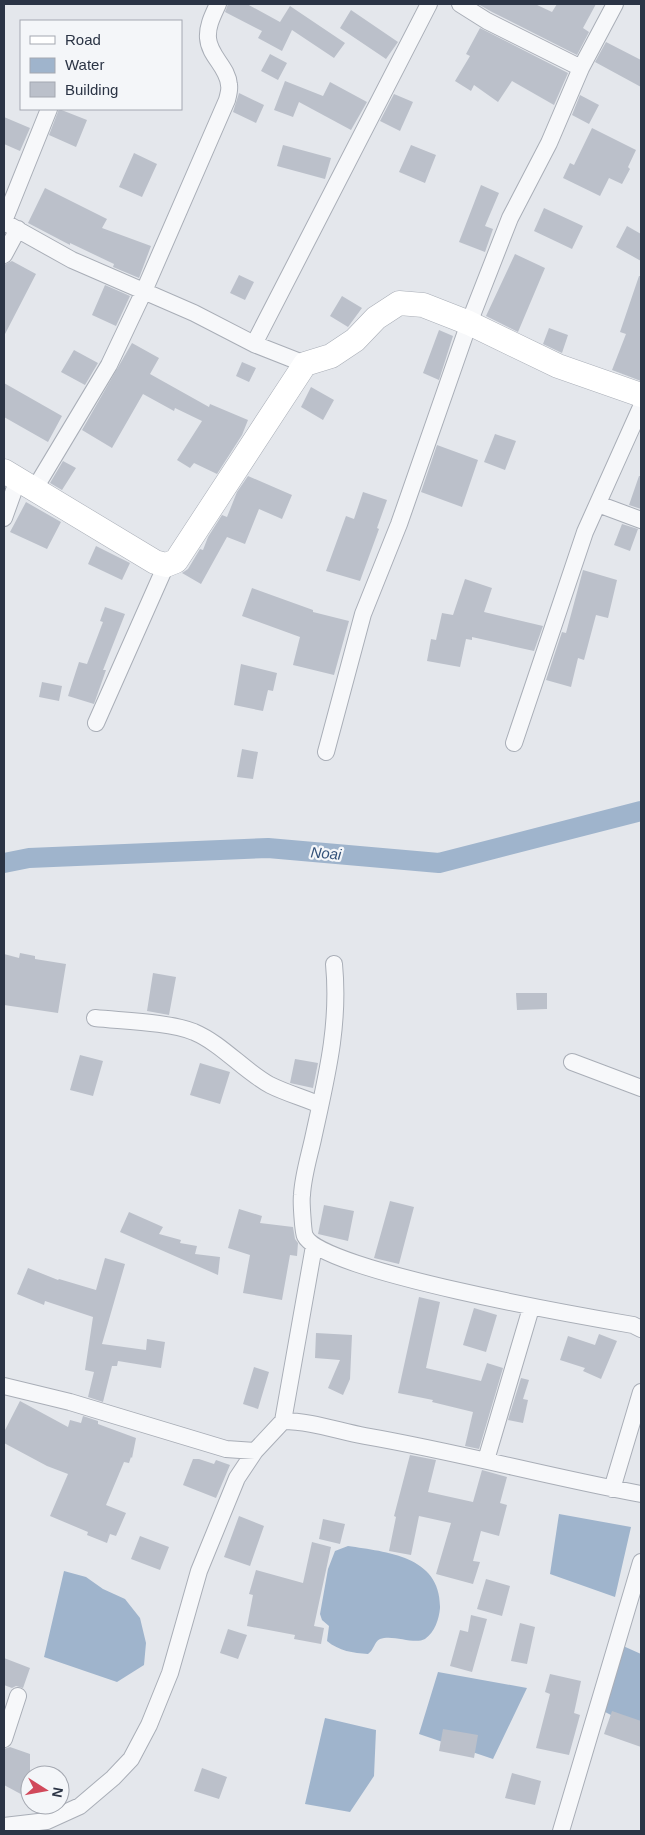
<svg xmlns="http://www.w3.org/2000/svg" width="645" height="1835" viewBox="0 0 645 1835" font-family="Arial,sans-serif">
	<rect width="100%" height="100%" fill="#e4e7ec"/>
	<path fill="#9fb4cc" d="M559,1514L631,1527L615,1597L550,1574Z
		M348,1546C387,1552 441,1556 440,1608C439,1619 435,1632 425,1639C414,1645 393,1634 380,1639C374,1642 374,1650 368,1654C353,1653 339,1651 327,1641L329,1626L322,1620L320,1614L328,1569L335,1551Z
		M64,1571L86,1577L103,1589L125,1599L140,1618L146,1643L144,1665L117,1682L44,1657Z
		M612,1641L641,1654V1730L591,1705Z
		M438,1672L527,1688L493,1759L419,1734Z
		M325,1718L376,1730L374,1776L350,1812L305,1804Z"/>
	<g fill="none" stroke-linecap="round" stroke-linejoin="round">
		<path stroke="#9fb4cc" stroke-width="20" d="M4,863L29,858L268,848L439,863L641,811"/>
	</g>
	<path fill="#bbc0ca" d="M228,4H247L280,22L290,6L345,43L334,58L292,30L282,51L258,38L262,31L225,12Z
		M478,4H535L552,12L557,4H596L583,28L589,32L577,55L492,12Z
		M351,10L398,42L386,59L340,28Z
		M480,28L568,73L554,105L512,81L498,102L474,85L471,91L455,81L470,56L466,54Z
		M606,42L641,60V87L595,62Z
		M270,54L287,63L278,80L261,71Z
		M285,81L323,96L330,82L367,102L351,130L299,102L293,117L274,110Z
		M239,93L264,105L256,123L233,112Z
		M394,94L413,102L400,131L380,121Z
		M580,95L599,105L589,124L572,115Z
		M59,109L87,120L76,147L49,135Z
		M4,117L30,128L20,151L4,144Z
		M592,128L636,150L628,167L630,169L622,184L609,178L600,196L563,178L570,163L574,165Z
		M283,145L331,158L325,179L277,166Z
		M411,145L436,155L425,183L399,172Z
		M134,153L157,164L142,197L119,187Z
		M481,185L499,193L485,226L493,229L485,252L459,242Z
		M45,188L107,219L102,228L151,246L139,278L113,267L114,264L70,243V245L28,223Z
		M544,208L583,226L572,249L534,231Z
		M627,226L641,234V261L616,247Z
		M515,254L545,268L518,332L486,316Z
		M12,261L36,274L4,336V265Z
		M239,275L254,282L245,300L230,293Z
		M639,276H641V381L612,370L626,334L620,332Z
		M105,285L130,296L116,326L92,315Z
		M342,296L362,308L348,327L330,316Z
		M549,328L568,335L562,353L543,344Z
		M439,330L453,336L439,380L423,373Z
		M132,343L159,358L150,374L209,407L210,404L248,420L242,435L217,474L194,463L190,468L177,460L202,421L175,408L174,411L143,394L112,448L82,430Z
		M74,350L98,363L85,385L61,372Z
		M242,362L256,368L249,382L236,376Z
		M4,383L62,416L48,442L4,417Z
		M311,387L334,400L323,420L301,407Z
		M495,434L516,441L505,470L484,462Z
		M437,445L478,460L462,507L421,492Z
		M63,461L76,468L62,490L50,483Z
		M248,476L292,495L282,519L259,509L245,544L227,537L201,584L182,573L188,569L200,549L203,550L208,537L222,515L227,517L237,492Z
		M639,476H641V509L629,505Z
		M363,492L387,500L377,528L379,529L360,581L326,571L346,516L354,519Z
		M26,502L61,522L47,549L10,532Z
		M622,524L638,529L630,551L614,545Z
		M96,546L130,563L122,580L88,564Z
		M583,570L617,580L608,618L596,615L584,660L578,658L571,687L546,680L562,632L566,633Z
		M465,579L492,588L484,612L543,626L534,651L472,637V640L466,639L460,667L427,661L431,639L436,640L442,613L453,615Z
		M252,588L313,610V612L349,621L334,675L293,665L300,637L242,616Z
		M105,607L125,614L103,670H106L94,704L68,696L79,662L87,664L103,622L100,621Z
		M241,664L277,673L273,691L268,690L263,711L234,705Z
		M42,682L62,686L59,701L39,697Z
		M242,749L258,752L253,779L237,777Z
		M20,953L35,956V959L66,964L58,1013L4,1005V954L19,958Z
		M153,973L176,977L169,1015L147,1011Z
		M516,993H547V1009L517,1010Z
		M80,1055L103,1061L93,1096L70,1090Z
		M295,1059L318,1063L313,1088L290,1083Z
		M200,1063L230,1072L220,1104L190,1095Z
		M390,1201L414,1207L399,1264L374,1258Z
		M324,1205L354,1211L348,1241L318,1234Z
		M239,1209L262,1216L260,1223L293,1227L295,1239L298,1243L297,1256L290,1255L282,1300L243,1293L250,1255L228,1248Z
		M129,1212L163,1227L159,1234L181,1240L180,1243L197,1246L195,1254L220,1257L218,1275L120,1232Z
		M105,1258L125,1264L102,1344L146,1350L147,1339L165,1342L161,1368L118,1361L117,1366H112L103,1402L88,1397L94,1372L85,1370L93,1317L45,1301L44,1305L17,1294L28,1268L58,1280L59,1279L96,1290Z
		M419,1297L440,1302L426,1368L481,1381L487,1363L503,1368L479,1449L465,1446L473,1412L432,1402L433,1400L398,1393Z
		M474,1308L497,1315L486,1352L463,1345Z
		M316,1333L352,1335L350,1379L343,1395L328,1388L340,1360L315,1358Z
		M599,1334L617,1341L601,1379L583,1371L585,1368L560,1360L568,1336L595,1345Z
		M254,1367L269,1372L258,1409L243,1404Z
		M521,1378L529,1380L523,1399L528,1400L523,1423L508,1420Z
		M20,1401L68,1427L70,1420L81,1423L83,1416L98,1421V1424L136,1438L132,1458L131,1457L129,1463L124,1462L106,1505L126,1513L116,1536L110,1534L107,1543L87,1535L88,1532L50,1516L68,1474L47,1466L4,1443V1432Z
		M410,1455L436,1460L428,1492L473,1502L482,1470L507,1477L500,1503L507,1505L499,1536L481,1531L473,1561L480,1562L473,1584L436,1574L451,1523L419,1516L411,1555L389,1551L396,1517L394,1516Z
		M193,1459H199L214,1464L216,1460L230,1465L216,1498L183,1485Z
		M239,1516L264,1526L250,1566L224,1557Z
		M323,1519L345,1524L340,1544L319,1539Z
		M140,1536L169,1547L160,1570L131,1559Z
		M312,1542L331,1547L314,1626L324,1628L321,1644L294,1639L295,1635L247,1626L253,1595L249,1594L256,1570L303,1583Z
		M486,1579L510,1586L502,1616L477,1609Z
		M471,1615L487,1619L472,1672L450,1666L460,1630L468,1632Z
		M520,1623L535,1627L527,1664L511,1661Z
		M228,1629L247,1635L238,1659L220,1653Z
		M4,1658L30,1668L23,1688L16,1686L12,1688L4,1685Z
		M550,1674L581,1681L574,1713L580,1715L569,1755L536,1748L550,1694L545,1692Z
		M612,1711L641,1721V1747L604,1734Z
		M443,1729L478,1735L474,1758L439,1751Z
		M10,1747L30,1754V1799L4,1785V1749Z
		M202,1768L227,1777L219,1799L194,1791Z
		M512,1773L541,1781L535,1805L505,1798Z"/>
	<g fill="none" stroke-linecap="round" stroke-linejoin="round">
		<defs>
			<path id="street" d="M460,4L487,21L581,68
				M4,221L49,109
				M4,222L72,260L194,313L254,344L305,364
				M4,255L18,229
				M254,344L429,4
				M34,490L109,365L144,291L227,100C228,96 230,89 229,85C228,67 209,56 208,38C207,26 213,15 218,4
				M598,504L641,520
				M4,518L18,479
				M96,723L166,565
				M514,743L585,532L641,407
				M326,752L363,614L399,524L469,323L510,218L549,143L581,68L615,4
				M334,964C340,1026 326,1079 313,1139C309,1157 303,1176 302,1195C301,1200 303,1232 305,1236C321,1271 586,1317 633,1325L641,1329
				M95,1018C123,1021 169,1022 194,1032C222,1044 243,1070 270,1085C286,1093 304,1098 320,1105
				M572,1062L641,1088
				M4,1386L70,1402L226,1449L255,1451L283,1421C311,1421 338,1431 365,1436C458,1452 549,1477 641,1494
				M283,1421L314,1246
				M486,1460L531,1308
				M612,1489L641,1392
				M4,1739L18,1696
				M4,1826L47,1821L80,1806L113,1778L131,1759L149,1725L170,1673L199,1571L237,1478L255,1451
				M561,1831L641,1562"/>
			<path id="secondary" d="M4,471L155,562L166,565L176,561L305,364L331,356L355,340L376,318L399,303L423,305L469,323L558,366L641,395"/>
		</defs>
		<use href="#street" stroke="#a9aeb7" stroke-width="18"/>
		<use href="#secondary" stroke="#a9aeb7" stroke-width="25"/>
		<use href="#street" stroke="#f7f8fa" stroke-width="16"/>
		<use href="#secondary" stroke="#fff" stroke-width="24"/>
	</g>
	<g text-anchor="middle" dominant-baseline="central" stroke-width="4.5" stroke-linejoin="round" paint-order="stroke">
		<g font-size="15" font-style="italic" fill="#34527a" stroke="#f4f6f9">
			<text transform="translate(326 853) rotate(5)">Noai</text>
		</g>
	</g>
	<rect width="645" height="1835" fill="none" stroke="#2b3445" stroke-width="10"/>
	<rect x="20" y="20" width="162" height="90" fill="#f4f6f9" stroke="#a4a8b1"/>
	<rect x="30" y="36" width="25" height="8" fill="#ffffff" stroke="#a4a8b1"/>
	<text x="65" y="45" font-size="15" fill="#2b3445">Road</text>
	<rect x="30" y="58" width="25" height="15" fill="#9fb4cc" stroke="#a4a8b1"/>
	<text x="65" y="70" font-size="15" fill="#2b3445">Water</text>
	<rect x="30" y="82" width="25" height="15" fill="#bbc0ca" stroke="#a4a8b1"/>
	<text x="65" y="95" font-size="15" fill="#2b3445">Building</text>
	<g transform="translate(45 1790) rotate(101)"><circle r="24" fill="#f4f6f9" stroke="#a4a8b1"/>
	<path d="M0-4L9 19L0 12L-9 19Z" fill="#d1495b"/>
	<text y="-8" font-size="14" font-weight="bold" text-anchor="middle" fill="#2b3445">N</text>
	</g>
</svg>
